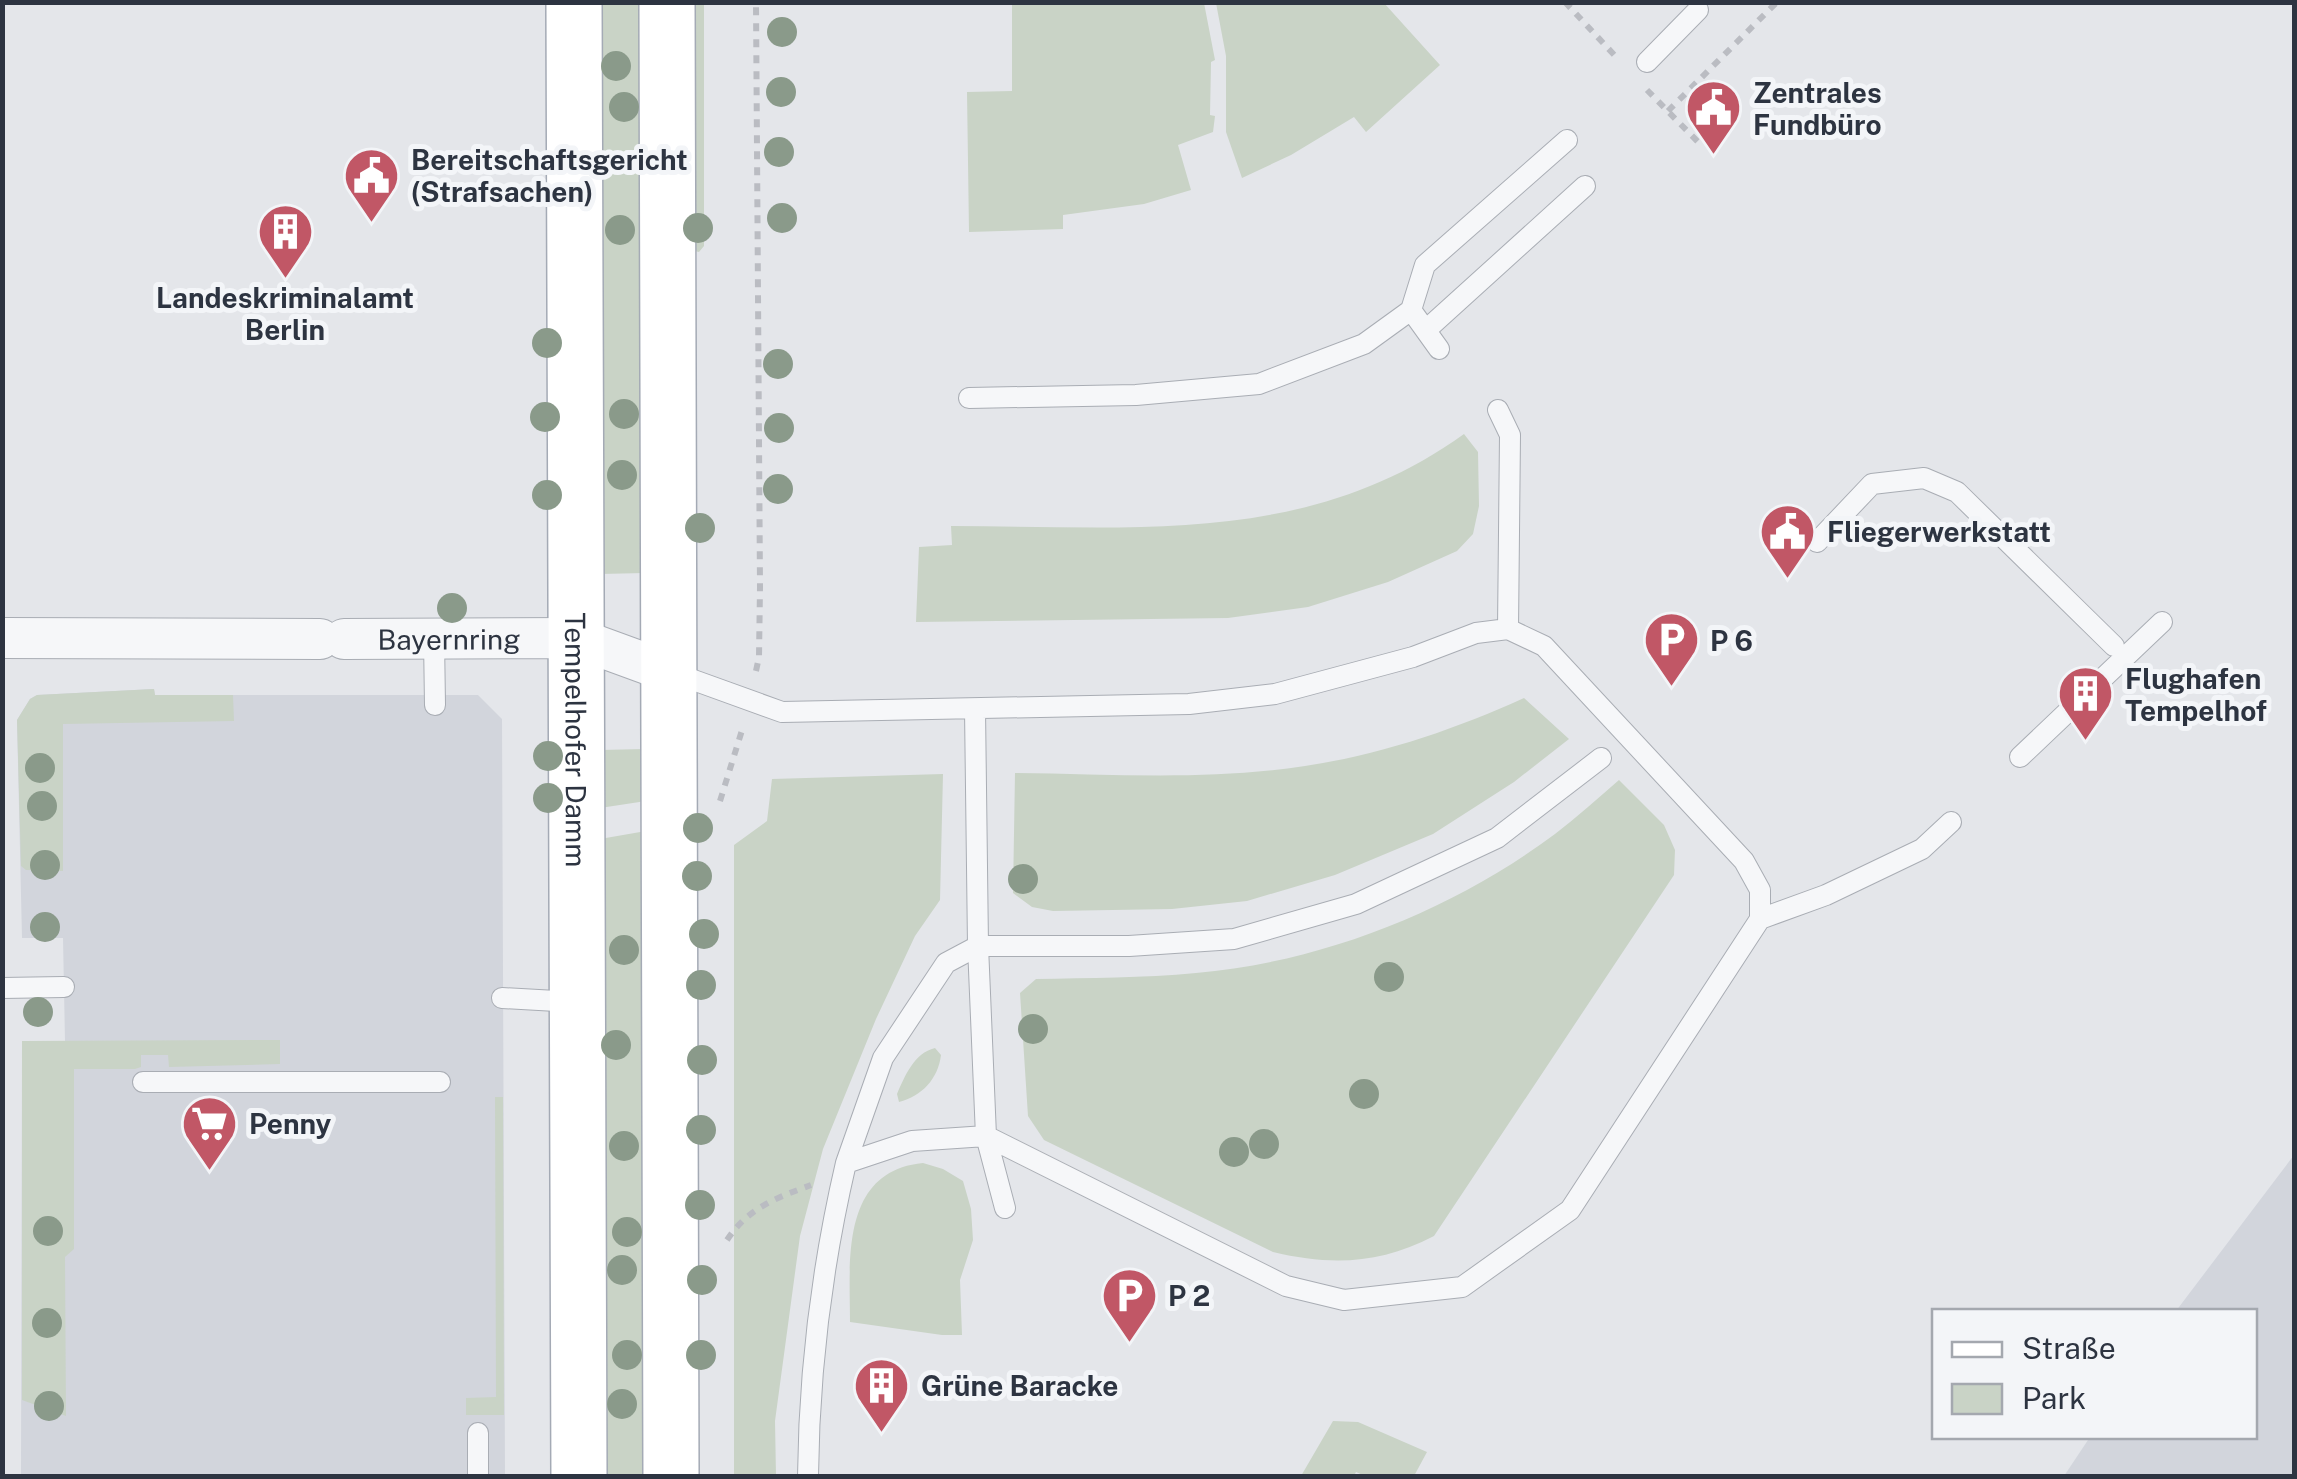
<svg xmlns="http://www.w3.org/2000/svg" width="2297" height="1479" viewBox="0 0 2297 1479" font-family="'Public Sans',sans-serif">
	<rect width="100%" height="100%" fill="#e4e6ea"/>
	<path fill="#d2d5dc" d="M154,689L155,695H478L502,719L505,1476H21L22,1041H65L63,938H22L17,720L30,699L37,695Z
		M2294,1155V1476H2064L2090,1437L2254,1436V1312L2176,1311Z"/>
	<path fill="#c9d3c6" d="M598,3H644L645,573L600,574Z
		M691,3H704V246L699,252L694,251Z
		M1012,3H1204L1215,60L1211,62L1210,115L1215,116L1213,132L1178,145L1191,190L1144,204L1063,215V229L969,232L967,92L1012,91Z
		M1216,3H1384L1440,65L1366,132L1354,117L1291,155L1242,178L1226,132V56Z
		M1464,434L1478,452L1479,506L1473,534L1457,551L1388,582L1308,607L1228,618L916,622L919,547L952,545L951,526C1133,526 1307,547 1464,434Z
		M154,689L155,695H233L234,721L63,724V871L26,870L21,866L17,720L30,699L37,695Z
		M1524,698L1569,739L1514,782L1433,834L1335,875L1247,901L1172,909L1053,911L1032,907L1013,893L1015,773C1111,774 1210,781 1305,766C1380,755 1456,729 1524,698Z
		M645,749L646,801L600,808V750Z
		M943,774L940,900L915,936L876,1019L823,1149L800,1236L775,1421L776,1476H734V845L767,821L772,779Z
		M1619,780L1664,825L1675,850L1674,875L1434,1236C1380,1264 1332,1266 1273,1252L1044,1140L1028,1116L1020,993L1036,979C1089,978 1143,978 1196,973C1323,962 1453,910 1555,834C1577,817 1598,798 1619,780Z
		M646,831L647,1476H603L600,839Z
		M280,1040V1064L169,1067L168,1055H141V1067L135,1069H74V1249L65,1257L66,1416L22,1400V1041Z
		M935,1048L941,1055C938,1079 922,1096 899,1102L897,1094C905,1076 914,1053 935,1048Z
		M495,1097H503L504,1415H466V1398L496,1397Z
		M923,1163L943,1169L963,1181L971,1209L973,1240L960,1280L962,1335H942L850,1322C850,1262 840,1171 923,1163Z
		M1333,1421L1358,1422L1427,1452L1414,1476H1365L1356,1472L1354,1476H1301Z"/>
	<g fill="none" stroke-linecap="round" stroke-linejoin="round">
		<defs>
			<path id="lane" d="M1647,62L1698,10
				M1411,310L1425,265L1567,140
				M1426,330L1585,186
				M969,398L1136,395L1259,384L1364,344L1411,310L1439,349
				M1817,542L1872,484L1924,478L1957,492L2114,646
				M434,639L435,705
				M674,673L782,712L1189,704L1275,694L1413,657L1476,633L1508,629L1510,435L1498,410
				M975,709L978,946L986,1136L1005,1208
				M2020,757L2162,622
				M1760,919L1826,895L1922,849L1951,822
				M2,988L64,987
				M502,998L574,1002
				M143,1082H440
				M986,1136L1286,1286L1344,1300L1462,1287L1570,1210L1760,919V890L1744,861L1544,646L1508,629
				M846,1163L883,1058L946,963L978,946H1129L1234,939L1356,904L1497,838L1601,758
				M478,1433V1476
				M808,1476C809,1371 822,1266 846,1163L912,1141L986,1136"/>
			<g id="street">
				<path d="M2,638L320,639"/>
				<path id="s1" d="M344,639L576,638L669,672"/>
			</g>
			<g id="primary">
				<path id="s2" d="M574,2L579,1476"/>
				<path d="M667,2L671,1476"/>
			</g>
		</defs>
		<use href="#lane" stroke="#a9adb4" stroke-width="22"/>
		<use href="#street" stroke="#a9adb4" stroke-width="42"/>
		<use href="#primary" stroke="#a4aab5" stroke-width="58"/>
		<path stroke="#babcc2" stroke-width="6" stroke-dasharray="8 8" stroke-linecap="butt" d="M1565,2L1618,59
			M1647,90L1702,146
			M1668,111L1777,2
			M756,671L759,657L760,587L756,2
			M720,801L743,727
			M727,1240C748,1208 776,1198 811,1185"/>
		<use href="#lane" stroke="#f6f7f9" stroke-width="20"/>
		<use href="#street" stroke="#f6f7f9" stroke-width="40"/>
		<use href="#primary" stroke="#fff" stroke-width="55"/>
	</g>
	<g fill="#8a9a8a">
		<circle cx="782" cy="32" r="15"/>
		<circle cx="616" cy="66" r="15"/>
		<circle cx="781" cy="92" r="15"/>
		<circle cx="624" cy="107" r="15"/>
		<circle cx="779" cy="152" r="15"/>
		<circle cx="782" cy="218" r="15"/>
		<circle cx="698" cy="228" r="15"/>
		<circle cx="620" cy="230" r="15"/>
		<circle cx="547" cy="343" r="15"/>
		<circle cx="778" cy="364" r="15"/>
		<circle cx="624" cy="414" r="15"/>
		<circle cx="545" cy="417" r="15"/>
		<circle cx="779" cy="428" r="15"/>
		<circle cx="622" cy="475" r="15"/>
		<circle cx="778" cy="489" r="15"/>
		<circle cx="547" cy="495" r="15"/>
		<circle cx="700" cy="528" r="15"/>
		<circle cx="452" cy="608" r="15"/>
		<circle cx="548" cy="756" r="15"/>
		<circle cx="40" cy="768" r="15"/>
		<circle cx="548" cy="798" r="15"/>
		<circle cx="42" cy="806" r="15"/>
		<circle cx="698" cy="828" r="15"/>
		<circle cx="45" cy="865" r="15"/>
		<circle cx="697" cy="876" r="15"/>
		<circle cx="1023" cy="879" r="15"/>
		<circle cx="45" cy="927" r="15"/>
		<circle cx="704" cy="934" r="15"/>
		<circle cx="624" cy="950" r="15"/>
		<circle cx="1389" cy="977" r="15"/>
		<circle cx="701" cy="985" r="15"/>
		<circle cx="38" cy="1012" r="15"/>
		<circle cx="1033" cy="1029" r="15"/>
		<circle cx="616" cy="1045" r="15"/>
		<circle cx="702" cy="1060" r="15"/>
		<circle cx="1364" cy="1094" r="15"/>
		<circle cx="701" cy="1130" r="15"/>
		<circle cx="1264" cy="1144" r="15"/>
		<circle cx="624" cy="1146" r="15"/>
		<circle cx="1234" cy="1152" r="15"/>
		<circle cx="700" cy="1205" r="15"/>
		<circle cx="48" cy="1231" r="15"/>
		<circle cx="627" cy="1232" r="15"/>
		<circle cx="622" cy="1270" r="15"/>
		<circle cx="702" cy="1280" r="15"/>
		<circle cx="47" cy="1323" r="15"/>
		<circle cx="627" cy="1355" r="15"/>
		<circle cx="701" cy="1355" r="15"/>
		<circle cx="622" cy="1404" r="15"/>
		<circle cx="49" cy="1406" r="15"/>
	</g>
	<defs>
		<symbol id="civic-pin" viewBox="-11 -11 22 30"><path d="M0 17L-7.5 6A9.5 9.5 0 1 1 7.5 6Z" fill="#c15766" stroke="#f3f5f8"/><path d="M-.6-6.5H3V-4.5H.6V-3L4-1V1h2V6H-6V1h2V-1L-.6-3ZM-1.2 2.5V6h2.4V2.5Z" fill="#fff"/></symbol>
		<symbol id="building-pin" viewBox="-11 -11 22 30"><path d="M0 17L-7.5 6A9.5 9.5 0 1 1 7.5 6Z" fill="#c15766" stroke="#f3f5f8"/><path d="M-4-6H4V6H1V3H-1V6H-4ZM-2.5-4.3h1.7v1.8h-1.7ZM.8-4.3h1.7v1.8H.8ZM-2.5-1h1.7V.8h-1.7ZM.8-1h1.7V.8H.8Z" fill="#fff"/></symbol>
		<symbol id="parking-pin" viewBox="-11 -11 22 30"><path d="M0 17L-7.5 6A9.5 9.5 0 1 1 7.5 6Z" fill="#c15766" stroke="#f3f5f8"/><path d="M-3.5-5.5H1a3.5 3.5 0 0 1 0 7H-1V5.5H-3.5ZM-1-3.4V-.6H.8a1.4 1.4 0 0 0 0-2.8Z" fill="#fff"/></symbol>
		<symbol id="supermarket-pin" viewBox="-11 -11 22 30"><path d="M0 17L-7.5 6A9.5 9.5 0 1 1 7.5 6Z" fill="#c15766" stroke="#f3f5f8"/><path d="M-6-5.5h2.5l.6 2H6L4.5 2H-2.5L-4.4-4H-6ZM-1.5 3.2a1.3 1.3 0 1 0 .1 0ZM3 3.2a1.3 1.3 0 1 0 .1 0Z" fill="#fff"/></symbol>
	</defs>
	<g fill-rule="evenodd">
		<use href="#civic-pin" x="1682" y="76" width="63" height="86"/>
		<use href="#civic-pin" x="340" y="144" width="63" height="86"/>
		<use href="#building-pin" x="254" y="200" width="63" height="86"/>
		<use href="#civic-pin" x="1756" y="500" width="63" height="86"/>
		<use href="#parking-pin" x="1640" y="608" width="63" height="86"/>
		<use href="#building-pin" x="2054" y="662" width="63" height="86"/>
		<use href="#supermarket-pin" x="178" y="1092" width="63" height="86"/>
		<use href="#parking-pin" x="1098" y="1264" width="63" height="86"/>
		<use href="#building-pin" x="850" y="1354" width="63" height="86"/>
	</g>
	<g text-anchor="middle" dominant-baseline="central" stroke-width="10" stroke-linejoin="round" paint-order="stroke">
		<g font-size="28" font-weight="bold" fill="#2d3441" stroke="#f3f5f8" text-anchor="start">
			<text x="1753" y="92">Zentrales<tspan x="1753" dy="32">Fundbüro</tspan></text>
			<text x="411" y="159">Bereitschaftsgericht<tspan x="411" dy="32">(Strafsachen)</tspan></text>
			<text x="285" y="297" text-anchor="middle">Landeskriminalamt<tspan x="285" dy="32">Berlin</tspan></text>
			<text x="1827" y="531">Fliegerwerkstatt</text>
			<text x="1710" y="640">P 6</text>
			<text x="2125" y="678">Flughafen<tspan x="2125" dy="32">Tempelhof</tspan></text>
			<text x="249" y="1123">Penny</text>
			<text x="1168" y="1295">P 2</text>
			<text x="921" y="1385">Grüne Baracke</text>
		</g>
		<g font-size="28" fill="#2d3441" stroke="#f3f5f8">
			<text stroke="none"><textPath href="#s1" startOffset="105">Bayernring</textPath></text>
			<text stroke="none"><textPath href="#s2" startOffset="738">Tempelhofer Damm</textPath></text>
		</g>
	</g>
	<rect width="2297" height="1479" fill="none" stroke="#2d3441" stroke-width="10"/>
	<rect x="1932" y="1309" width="325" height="130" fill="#f3f5f8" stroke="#a4a8af" stroke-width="2.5"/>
	<rect x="1952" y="1342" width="50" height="15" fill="#ffffff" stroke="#a4a8af" stroke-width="2.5"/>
	<text x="2022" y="1359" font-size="30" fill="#2d3441">Straße</text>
	<rect x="1952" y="1384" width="50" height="30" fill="#c9d3c6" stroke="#a4a8af" stroke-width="2.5"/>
	<text x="2022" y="1409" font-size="30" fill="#2d3441">Park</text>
</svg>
